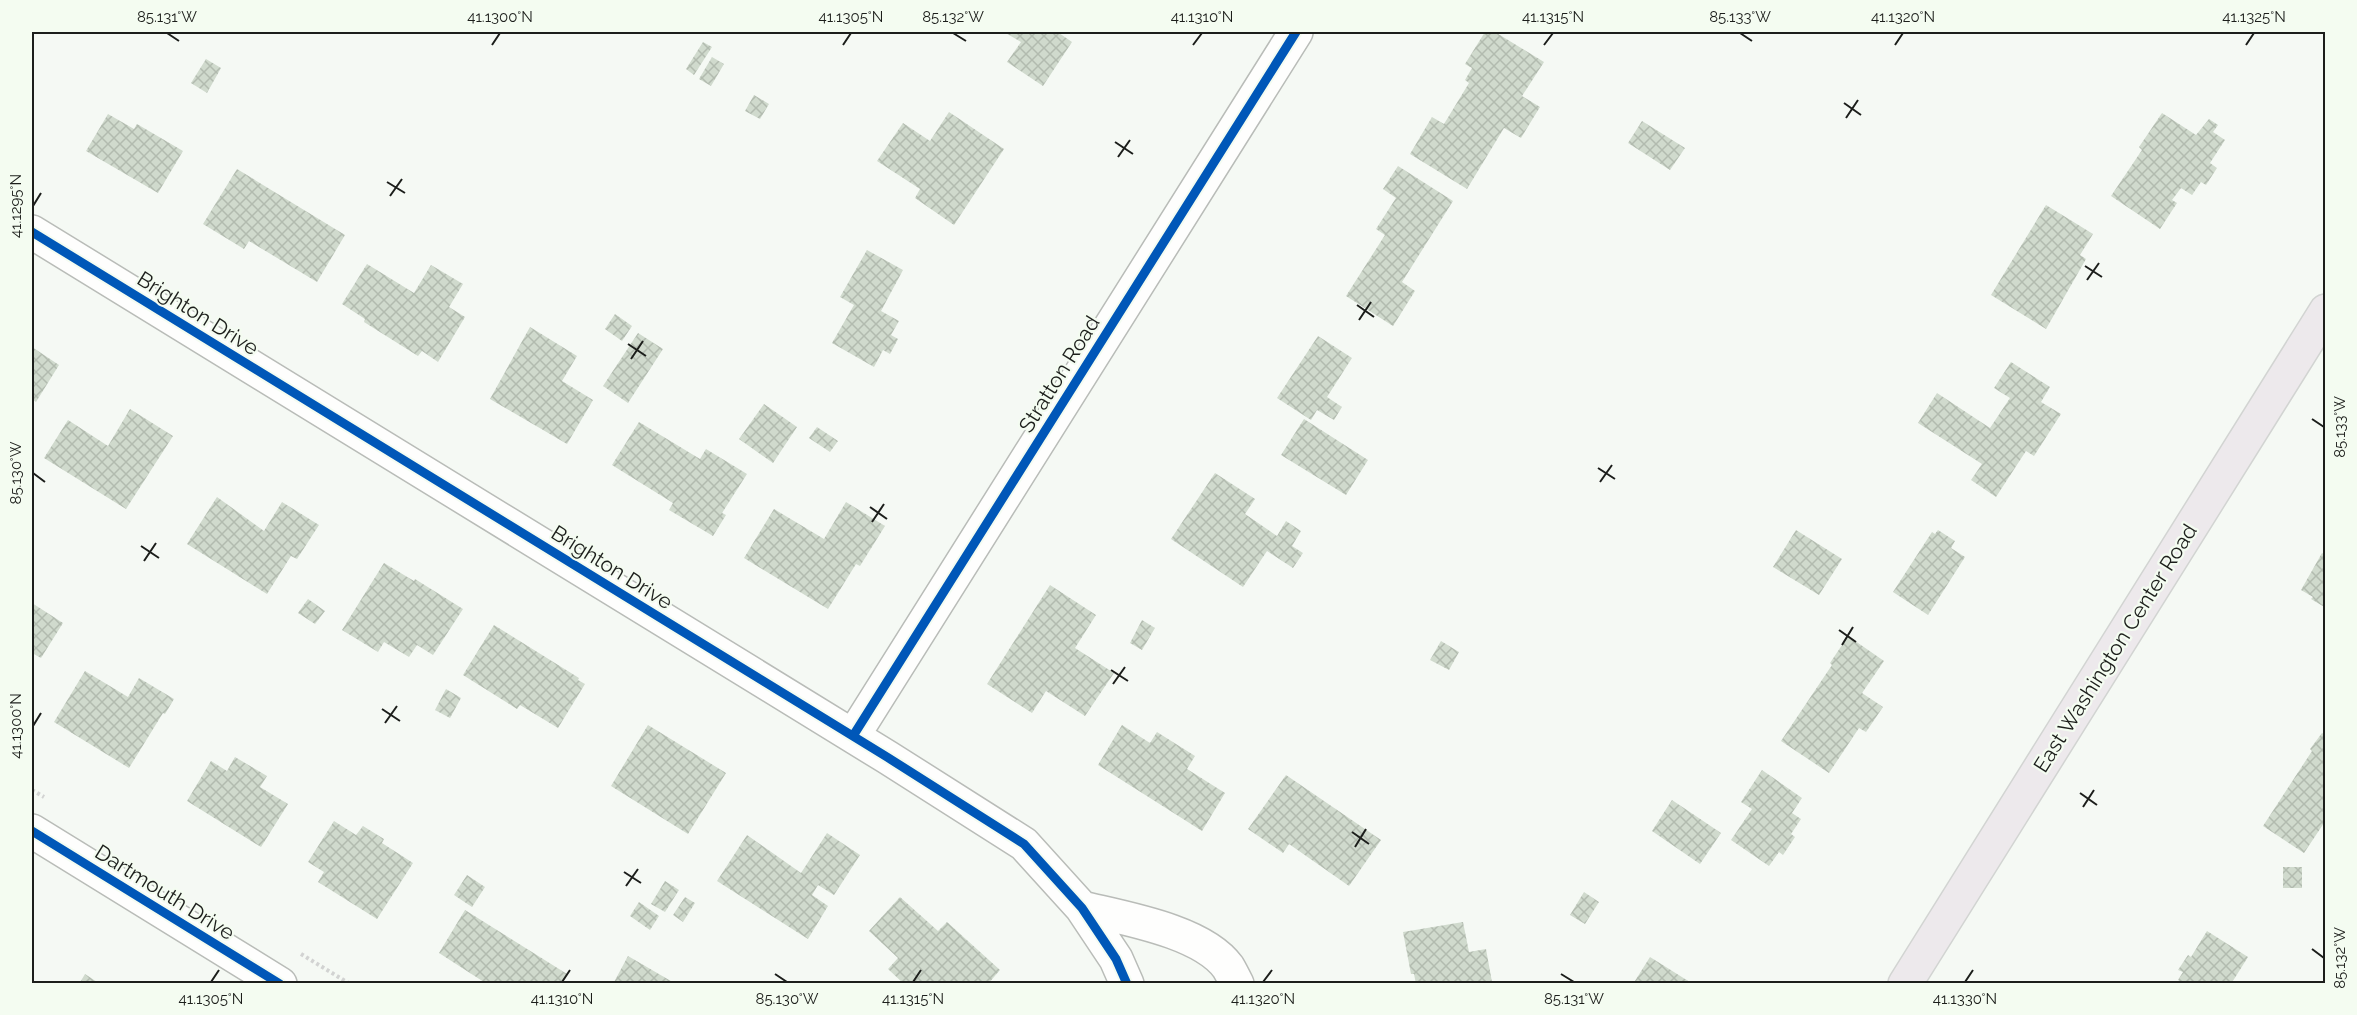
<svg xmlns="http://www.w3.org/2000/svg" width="2357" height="1015" viewBox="0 0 2357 1015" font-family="Raleway,sans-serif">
	<defs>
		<pattern id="building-cross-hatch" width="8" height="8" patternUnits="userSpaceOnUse" patternTransform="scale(1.5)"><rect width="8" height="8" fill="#d0dacd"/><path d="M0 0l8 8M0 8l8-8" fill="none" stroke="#b2bbaf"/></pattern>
	</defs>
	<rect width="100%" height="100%" fill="#f5f9f4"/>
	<path fill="url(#building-cross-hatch)" d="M1004,32H1060L1059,33L1072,42L1043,86L1007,62L1021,42Z
		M1485,32H1495L1544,62L1522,96L1540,107L1521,138L1504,128L1467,189L1410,154L1432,117L1444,124L1469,83L1465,80L1472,68L1465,64Z
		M703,42L712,47L694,75L686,69Z
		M712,57L724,64L711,86L699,79Z
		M206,59L221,68L207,93L191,83Z
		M754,95L769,104L760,119L745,111Z
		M949,112L1004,149L954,225L915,198L920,189L877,161L903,123L930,141Z
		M2162,113L2196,135L2209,119L2218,125L2213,132L2225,140L2210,163L2217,168L2206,185L2201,182L2192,195L2181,188L2172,200L2177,203L2160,229L2111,196L2142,150L2139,147Z
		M108,114L134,129L137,124L183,151L158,193L86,151Z
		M1642,121L1685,148L1670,170L1628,143Z
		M1398,166L1453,201L1402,282L1415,291L1393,326L1346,296L1385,235L1376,229L1396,198L1383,189Z
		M237,169L345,235L317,282L249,241L244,249L203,224Z
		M2046,205L2093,234L2080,255L2086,259L2046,329L1991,295Z
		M867,250L903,270L881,311L899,321L891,335L898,339L890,354L883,350L874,367L832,343L854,305L840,297Z
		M367,264L414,293L431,265L463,284L449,307L465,317L438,362L422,351L418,356L364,322L365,319L342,304Z
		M615,314L632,326L622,341L605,329Z
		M530,327L577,356L562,381L593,400L567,444L490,399Z
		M638,333L663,349L628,403L603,386Z
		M1318,336L1352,358L1327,397L1342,407L1334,420L1317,410L1311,420L1277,398Z
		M32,347L59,365L36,402L32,399Z
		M2011,362L2050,387L2041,402L2061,414L2034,456L2026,451L1996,497L1971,480L1982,464L1918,423L1937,393L1990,428L2010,398L1994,388Z
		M764,404L797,427L773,463L739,439Z
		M130,409L173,436L126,509L44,458L68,420L108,446Z
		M1304,419L1368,460L1346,495L1281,455Z
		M639,422L700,459L706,449L747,474L722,513L726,515L713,536L669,510L673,503L612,465Z
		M817,427L838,441L830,452L809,438Z
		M1215,473L1255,499L1245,514L1277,536L1286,521L1301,531L1292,546L1303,553L1293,568L1267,551L1243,587L1171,539Z
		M217,497L264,531L282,502L319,525L297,559L291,556L267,594L187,544Z
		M846,502L885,526L860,566L856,564L828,609L744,558L774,509L824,539Z
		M1796,530L1842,559L1819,595L1773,567Z
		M1938,530L1955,541L1951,548L1965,557L1928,615L1893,592L1932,532L1935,534Z
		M2322,553L2326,555V608L2311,599L2313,597L2301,590Z
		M384,563L414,581L415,579L463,609L433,655L417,645L409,657L384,642L378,652L342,630Z
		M1050,585L1096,615L1075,648L1114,673L1085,716L1046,691L1032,713L987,684Z
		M308,599L325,611L315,624L298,613Z
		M32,603L63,623L41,658L32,653Z
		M1142,620L1155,628L1142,650L1130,643Z
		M494,625L579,678L578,680L585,684L558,728L520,705L517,709L463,675Z
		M1848,636L1884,661L1862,693L1883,707L1866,732L1859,728L1829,773L1781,741L1832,665L1830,663Z
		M1441,641L1459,652L1449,670L1430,660Z
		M85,671L128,697L139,678L174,699L165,714L163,713L129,768L54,722Z
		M446,689L461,698L450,718L435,710Z
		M648,725L726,773L688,834L611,786Z
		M1122,725L1150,743L1157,732L1195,756L1187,769L1225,793L1202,831L1098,765Z
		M2322,733L2326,735V820L2304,853L2263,826L2312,751L2310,749Z
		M235,757L267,776L260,787L288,804L261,847L187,801L211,761L227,771Z
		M1762,770L1802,798L1792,813L1801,819L1791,834L1795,837L1783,855L1779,852L1769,866L1731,840L1752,809L1741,802Z
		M1286,775L1381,840L1349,886L1289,844L1283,853L1248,829Z
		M1672,800L1721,833L1700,864L1652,831Z
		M334,821L356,835L363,826L384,839L382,843L413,863L377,919L318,882L324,872L308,862Z
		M827,833L860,855L834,895L818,885L812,895L828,906L808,939L717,881L747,835L801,873Z
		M2283,867H2302V888H2283Z
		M467,875L485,887L472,907L454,895Z
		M665,881L679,890L665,912L651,904Z
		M1584,892L1599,902L1585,924L1570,915Z
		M685,897L695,903L683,922L673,915Z
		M900,897L938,931L947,922L1000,970L988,984H931L929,981L926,984H904L888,969L898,958L869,931Z
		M639,902L659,916L650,930L630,916Z
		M465,910L567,974L561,984H487L439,953Z
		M1463,922L1469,952L1486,949L1492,982L1416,984L1414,974H1411L1403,932Z
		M2207,931L2248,957L2231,984H2183L2178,980L2183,972L2178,970L2188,955L2191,957Z
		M628,956L676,984H613Z
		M1650,957L1693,984H1633Z
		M85,974L100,984H79Z"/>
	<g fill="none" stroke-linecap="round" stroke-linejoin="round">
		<defs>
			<path id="minor" d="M32,232L887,757L1024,844L1082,908L1116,959L1127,984
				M853,736L1296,32
				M32,831L280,984
				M1082,908C1123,918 1202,931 1228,967C1231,972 1234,978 1237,984"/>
			<path id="major" d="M1905,984L2326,311"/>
		</defs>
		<use href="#minor" stroke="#b9bcb8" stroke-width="36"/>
		<use href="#major" stroke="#d2d4d2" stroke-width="36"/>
		<path stroke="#d2d3d2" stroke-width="4" stroke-dasharray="3 3" stroke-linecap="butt" d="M32,790L44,797
			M301,954L350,984"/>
		<use href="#minor" stroke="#fefefd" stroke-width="33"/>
		<use href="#major" stroke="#ede9ec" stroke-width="33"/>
		<defs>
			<path id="cycleway" d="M32,232L887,757L1024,844L1082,908L1116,959L1127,984
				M853,736L1296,32
				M32,831L280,984"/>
		</defs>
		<use href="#cycleway" stroke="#f4fcf1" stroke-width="13"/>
		<use href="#cycleway" stroke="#0057b8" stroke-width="9"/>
	</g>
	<path fill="none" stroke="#1c1e1b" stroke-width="2" d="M167,33L179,41M953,33L966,41M1740,33L1752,41M492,45L500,33M843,45L851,33M1193,45L1202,33M1544,45L1553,33M1895,45L1903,33M2246,45L2254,33M1844,103L1861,115M1846,118L1858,100M1115,142L1133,154M1118,157L1130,140M387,182L405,193M390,196L402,179M33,206L41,193M2085,266L2102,277M2087,280L2099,263M1357,305L1374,317M1359,320L1371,302M628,344L646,356M631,359L643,341M2312,419L2324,427M1598,468L1615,479M33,473L45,482M1600,482L1612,465M870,507L887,519M872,522L884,504M141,546L159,558M144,561L156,543M1839,630L1856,642M1842,645L1853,627M1111,670L1128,681M1113,684L1125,667M382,709L400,721M385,723L397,706M33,726L41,713M2080,793L2097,805M2083,807L2094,790M1352,832L1369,844M1355,847L1366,829M624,872L641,883M626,886L638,869M2312,949L2324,958M775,974L787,982M1561,974L1574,982M211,982L219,970M562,982L570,970M913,982L921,970M1263,982L1272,970M1965,982L1973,970"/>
	<g text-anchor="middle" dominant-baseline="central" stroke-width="4.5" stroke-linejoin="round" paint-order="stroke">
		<g font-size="21" fill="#1c1e1b" stroke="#f4fcf1">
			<text transform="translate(198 313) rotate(32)">Brighton Drive</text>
			<text transform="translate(1059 374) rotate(-58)">Stratton Road</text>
			<text transform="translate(612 567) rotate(32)">Brighton Drive</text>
			<text transform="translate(2115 648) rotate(-58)">East Washington Center Road</text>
			<text transform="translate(165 892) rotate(32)">Dartmouth Drive</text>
		</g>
	</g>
	<rect width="2357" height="1015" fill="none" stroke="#f4fcf1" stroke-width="66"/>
	<rect x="33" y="33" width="2291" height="949" fill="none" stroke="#1c1e1b" stroke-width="2"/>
	<g font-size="15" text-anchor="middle" fill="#1c1e1b">
		<text x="167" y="22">85.131°W</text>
		<text x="500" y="22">41.1300°N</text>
		<text x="851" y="22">41.1305°N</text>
		<text x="953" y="22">85.132°W</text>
		<text x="1202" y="22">41.1310°N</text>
		<text x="1553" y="22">41.1315°N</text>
		<text x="1740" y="22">85.133°W</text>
		<text x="1903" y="22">41.1320°N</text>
		<text x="2254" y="22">41.1325°N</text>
		<text transform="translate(16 206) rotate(-90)" y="5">41.1295°N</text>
		<text transform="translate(2340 427) rotate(-90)" y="5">85.133°W</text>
		<text transform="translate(16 473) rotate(-90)" y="5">85.130°W</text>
		<text transform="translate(16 726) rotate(-90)" y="5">41.1300°N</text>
		<text transform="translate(2340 958) rotate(-90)" y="5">85.132°W</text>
		<text x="211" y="1004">41.1305°N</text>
		<text x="562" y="1004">41.1310°N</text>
		<text x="787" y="1004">85.130°W</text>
		<text x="913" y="1004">41.1315°N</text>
		<text x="1263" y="1004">41.1320°N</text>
		<text x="1574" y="1004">85.131°W</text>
		<text x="1965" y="1004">41.1330°N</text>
	</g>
</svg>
